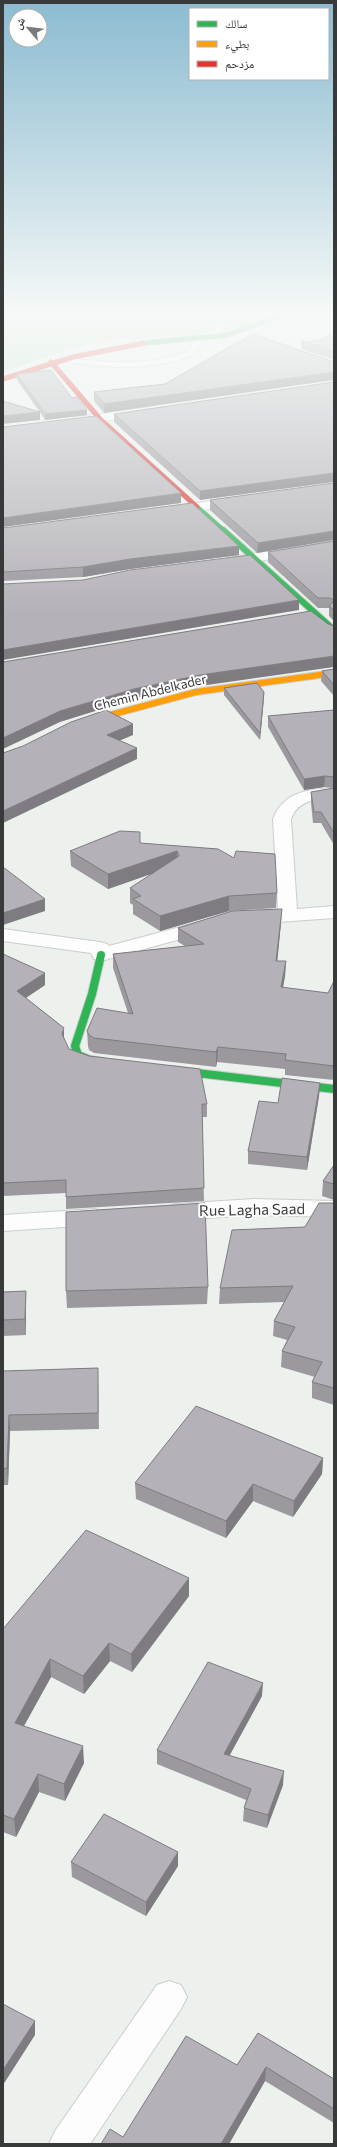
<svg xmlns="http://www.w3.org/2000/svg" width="337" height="2147" viewBox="0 0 337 2147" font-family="Commissioner,'Noto Naskh Arabic',sans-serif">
	<rect width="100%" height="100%" fill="#ecf1ee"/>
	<path fill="#c7e3d1" d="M3,316H269C222,340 159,334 108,341C71,346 38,360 3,372Z"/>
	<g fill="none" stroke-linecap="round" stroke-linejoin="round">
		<defs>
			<path id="lane" d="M218,322L225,324L221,333L203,340L193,356C145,371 108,368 60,361L56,359L60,357C106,363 142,367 187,352L197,336L215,330Z"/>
			<path id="street" d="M301,316L334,318V324L303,318Z
				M238,329L334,362V370L234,334L232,332L234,330Z
				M145,408L151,412L149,415L78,425L72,421L78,417Z
				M240,497L247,501L245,504L175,514L168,510L175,506Z
				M334,541V549L233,565L228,564L226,561L228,558L233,557Z
				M334,788V798C316,799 298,800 291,819L297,909L334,906V918L251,924L244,922L241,918L244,914L278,910L273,819C283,792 308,789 334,788Z
				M206,920L213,922L216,926L213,930L101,961L94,959L91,953L3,941V929L100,942L107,944L109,946Z
				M254,1199L334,1201V1217L254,1215L175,1220L167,1217L163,1212L167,1207L175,1204Z
				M95,1209L103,1212L107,1217L103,1222L95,1225L3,1231V1215Z
				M169,1981L181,1985L187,1997L181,2009L90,2144H49L55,2131L157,1985Z"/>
			<path id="fast-far2" d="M144,343L227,335L279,316
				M197,507L224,531"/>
			<path id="fast-far1" d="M223,530L334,630"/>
			<path id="fast" d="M101,955L92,994L75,1046L78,1055L90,1060L103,1062
				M171,1070L334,1089"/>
			<path id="slow" d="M84,722L196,692L334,673"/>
			<path id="jam" d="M51,362L100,419L197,507
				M3,379L73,357L144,343"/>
		</defs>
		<use href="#lane" stroke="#cacecc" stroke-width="2"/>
		<use href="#street" stroke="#cacecc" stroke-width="2"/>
		<use href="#fast-far2" stroke="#cacecc" stroke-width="6"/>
		<use href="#fast-far1" stroke="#cacecc" stroke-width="8"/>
		<use href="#fast" stroke="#cacecc" stroke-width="10"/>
		<use href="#slow" stroke="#cacecc" stroke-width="8"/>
		<use href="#jam" stroke="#cacecc" stroke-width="6"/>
		<use href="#lane" fill="#fcfdfc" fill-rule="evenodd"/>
		<use href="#street" fill="#fcfdfc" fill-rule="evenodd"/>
		<use href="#fast-far2" stroke="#30b455" stroke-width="5"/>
		<use href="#fast-far1" stroke="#30b455" stroke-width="6"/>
		<use href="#fast" stroke="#30b455" stroke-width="8"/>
		<use href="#slow" stroke="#ff9f0a" stroke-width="6"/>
		<use href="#jam" stroke="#e5322d" stroke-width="5"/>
	</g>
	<path fill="#9b989e" d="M334,332V360L301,349V341L308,342L322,339Z
		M17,374L72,398L87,415L45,420L40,412V420L39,411L17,380Z
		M334,382L200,500L114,422V414Z
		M165,384L104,413L94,401V392Z
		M334,483L257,553L210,510V500Z
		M3,528L239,555L130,569L83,577L3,581Z
		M334,541V621L329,616V608H318L268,562V552Z
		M334,669V696L321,681L322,671Z
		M224,688L264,692L260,740L224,695Z
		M334,710V788L324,787L304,790L268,727V716Z
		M334,788V845L321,823H313L311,803V792Z
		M140,832V843L218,849L277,893L276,908L229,911L160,931L133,914V905L130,903V888L153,873L108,889L71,866L70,851Z
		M333,861H334V878L333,873Z
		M281,923L277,961H286L285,976L283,988L328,993L334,981V1080L285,1075V1069L217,1062L216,1067L94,1053L89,1050L88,1046L87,1031L128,1013L113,968V954L185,946L178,942V928Z
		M3,954L45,985L26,998L64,1028V1039L69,1049L207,1104V1117H202L204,1201L66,1209V1193L3,1196Z
		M320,1083L319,1096L307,1170L248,1164V1151L278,1103Z
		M334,1165V1200L322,1196L323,1181Z
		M334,1203V1405L312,1398V1382L315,1377L281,1367L282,1351L287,1340L273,1336L274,1321L284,1302L219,1304L220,1288L305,1227Z
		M208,1287L207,1304L67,1308L66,1291Z
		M26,1291V1335L3,1336V1292Z
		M98,1368L99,1429L10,1431L8,1485H3V1371Z
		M323,1458L322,1474L293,1517L253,1501L226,1538L136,1499L135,1483Z
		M189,1596L132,1672L110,1661L84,1694L51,1677L24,1726L84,1763L65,1801L39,1792L16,1837L3,1832V1629Z
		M262,1696L230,1755L283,1785L267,1828L243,1821L244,1808L246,1800L157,1764V1750Z
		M71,1862L178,1866L146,1916L72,1877Z
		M258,2033L334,2079V2123L265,2081L229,2144H101L123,2137L237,2065Z"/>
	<path fill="#7e7c81" d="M334,372V380L104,413V404Z
		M87,410V415L45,420V414Z
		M40,412V420L3,424V416Z
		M334,473V482L200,500V491Z
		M181,493V503L3,527V518Z
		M334,531V540L257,553L258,543Z
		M239,546V555L130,569L83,577V567L130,559Z
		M299,600V610L3,660V650Z
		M334,656V667L200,686L134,699L60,722L3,749V738L60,711L134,689L200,675Z
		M264,692V698L260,740V733Z
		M133,724V735L107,746V735Z
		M137,748V759L3,823V811Z
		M325,776L324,787L304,790V779Z
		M177,851V865L108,889V874Z
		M229,896V911L160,931V916Z
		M45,899V911L3,925V913Z
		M282,909L281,923L276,975V961Z
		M286,961L285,976L280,1002L281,987Z
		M45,973V985L18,1003L17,991Z
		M64,1028V1041L62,1034Z
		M218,1047L217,1062L216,1067V1052Z
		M320,1083L319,1096L307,1170V1157Z
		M26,1291V1335L25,1319Z
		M9,1415L10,1431L8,1485L7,1468Z
		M323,1458L322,1474L293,1517L294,1501Z
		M253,1484V1501L226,1538V1521Z
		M189,1578V1596L132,1672L131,1654Z
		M109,1643L110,1661L84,1694L83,1676Z
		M50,1659L51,1677L16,1740L15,1723Z
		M263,1683L262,1696L223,1767L224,1754Z
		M83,1746L84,1763L65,1801L64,1784Z
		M284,1771L283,1785L267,1828L268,1815Z
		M38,1774L39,1792L16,1837L14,1819Z
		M178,1852V1866L146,1916V1902Z
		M35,2021V2035L3,2085V2070Z
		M266,2067L265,2081L229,2144H221Z"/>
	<path fill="#b4b1b8" stroke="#7e7c81" d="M334,332V352L301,341L308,342L322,339Z
		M252,334L334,362V372L104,404L94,392L165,384Z
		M51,370L72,398L77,397L87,410L45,414L17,374Z
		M334,382V473L200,491L114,414Z
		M3,401L40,412L3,416Z
		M96,416L181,493L3,518V427Z
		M334,483V531L258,543L210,500Z
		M192,503L239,546L130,559L83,567L3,572V528Z
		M334,541V600L330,598H318L268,552Z
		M250,555L299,600L3,650V584L83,580L130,570Z
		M334,601V610L329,606Z
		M311,611L328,624L334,626V656L200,675L134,689L60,711L3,738V662Z
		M334,669V685L322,671Z
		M257,683L264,692L260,733L224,688Z
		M106,710L133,724L107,735L137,748L3,811V753L23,746L71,722Z
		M334,710V777L325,776L304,779L268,716Z
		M334,788V833L321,812H314L311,792Z
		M120,831L140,832V843L218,849L234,858L236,851L275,854L277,893L229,896L160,916L133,899L141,896L130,888L179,856L177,851L108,874L70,851Z
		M3,867L45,899L3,913Z
		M282,909L276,961H286L281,987L328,993L334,981V1066L285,1060L286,1054L218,1047L216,1052L94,1038L89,1035L87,1031L97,1008L133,1014L113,954L204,944L178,928L232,911Z
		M3,954L45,973L17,991L64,1028L62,1034L69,1049L89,1056L200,1069L207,1104H202L204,1188L66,1197V1180L3,1183Z
		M282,1078L320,1083L307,1157L248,1151L259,1101L278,1103Z
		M334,1165V1184L323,1181Z
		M205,1203L208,1287L66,1291V1212Z
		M319,1203H334V1388L312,1382L322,1362L282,1351L295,1327L274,1321L293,1286L220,1288L232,1230L305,1227Z
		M26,1291L25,1319L3,1320V1292Z
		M98,1368V1413L9,1415L7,1468L3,1469V1371Z
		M196,1406L323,1458L294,1501L253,1484L226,1521L135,1483Z
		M86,1530L189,1578L131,1654L109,1643L83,1676L50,1659L15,1723L83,1746L64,1784L38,1774L14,1819L3,1815V1629Z
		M208,1662L263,1683L224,1754L284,1771L268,1815L244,1808L251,1789L157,1750Z
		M104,1814L178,1852L146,1902L71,1862Z
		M3,2004L35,2021L3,2070Z
		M258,2033L334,2079V2109L266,2067L221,2144H101L110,2129L123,2137L186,2036L237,2065Z"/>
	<linearGradient id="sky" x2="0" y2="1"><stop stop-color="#8bbbd1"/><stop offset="0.51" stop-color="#f6f9f7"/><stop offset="1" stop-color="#f6f9f7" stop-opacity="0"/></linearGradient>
	<rect width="337" height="616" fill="url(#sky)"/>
	<g text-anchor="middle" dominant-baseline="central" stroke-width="4" stroke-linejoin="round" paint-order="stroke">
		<g font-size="13" fill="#373a38" stroke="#fff">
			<text transform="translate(150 692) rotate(-14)">Chemin Abdelkader</text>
		</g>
		<g font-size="15" fill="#373a38" stroke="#fff">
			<text transform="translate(252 1209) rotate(-1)">Rue Lagha Saad</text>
		</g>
	</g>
	<rect width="337" height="2147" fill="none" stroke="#373a38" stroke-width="8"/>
	<rect x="189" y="8" width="140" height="72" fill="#ffffff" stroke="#afb0af"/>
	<rect x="197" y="21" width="20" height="6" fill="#30b455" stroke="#afb0af"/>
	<text x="225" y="28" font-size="12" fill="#373a38">سالك</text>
	<rect x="197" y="41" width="20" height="6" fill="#ff9f0a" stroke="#afb0af"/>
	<text x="225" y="48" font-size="12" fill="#373a38">بطيء</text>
	<rect x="197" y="61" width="20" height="6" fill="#e5322d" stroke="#afb0af"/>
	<text x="225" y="68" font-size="12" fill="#373a38">مزدحم</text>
	<g transform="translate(28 28) rotate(298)"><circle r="19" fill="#ffffff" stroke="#afb0af"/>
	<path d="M0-3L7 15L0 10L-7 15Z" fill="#767a78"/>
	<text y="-6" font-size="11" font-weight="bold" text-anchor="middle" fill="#373a38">ش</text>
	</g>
</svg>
